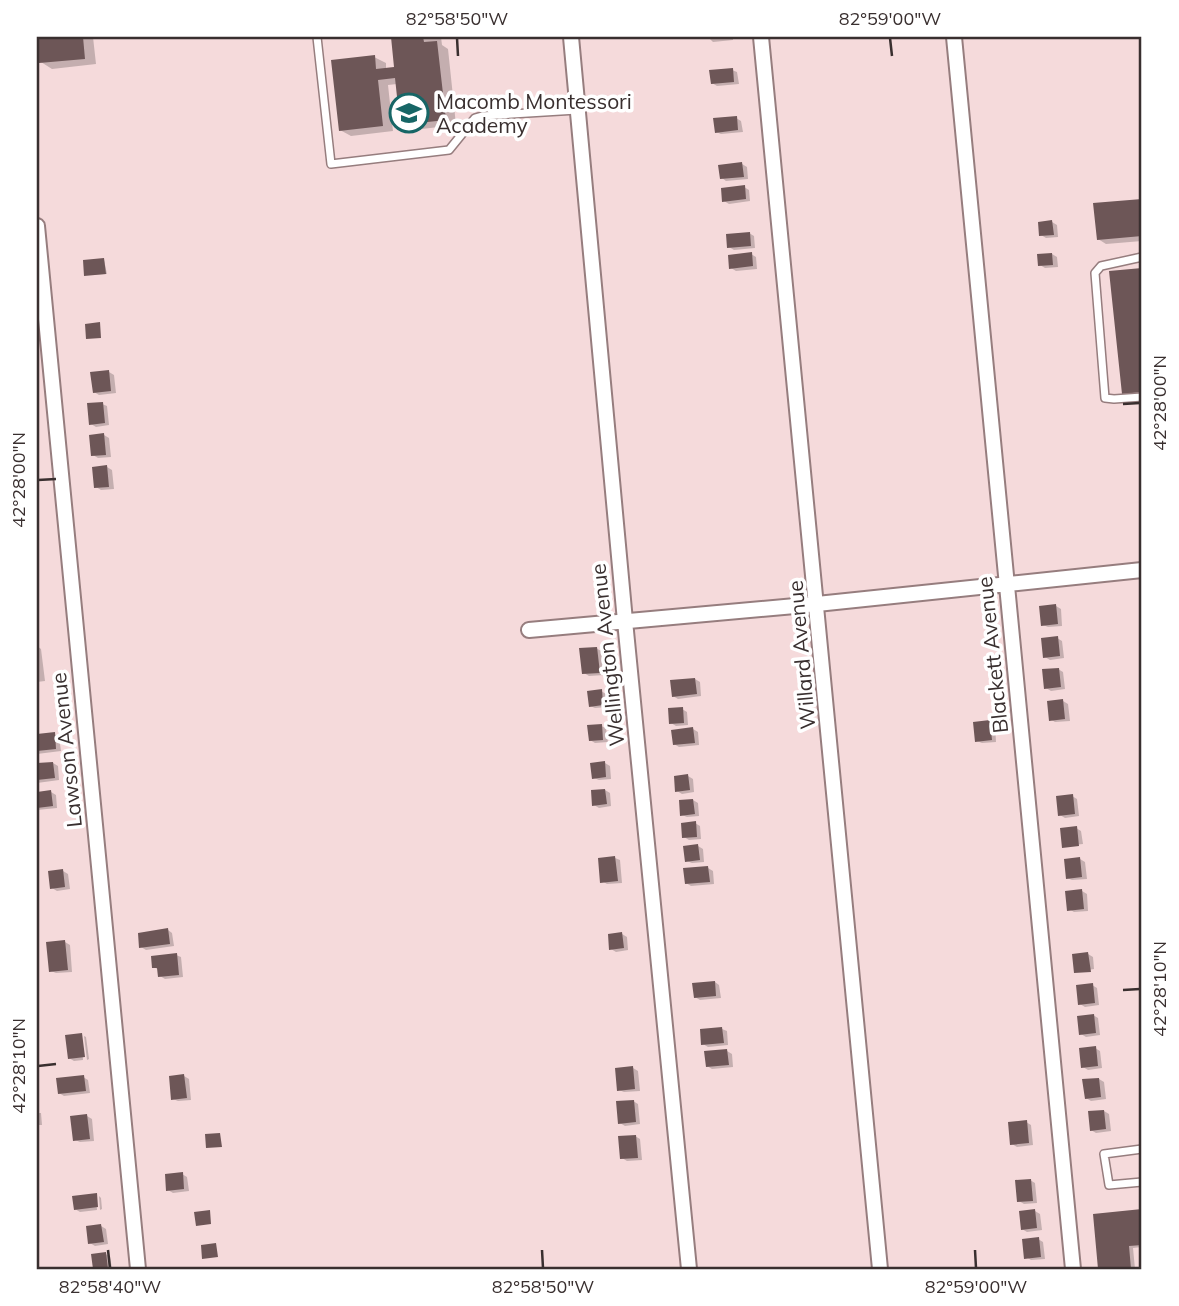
<svg xmlns="http://www.w3.org/2000/svg" width="1179" height="1306" viewBox="0 0 1179 1306" font-family="Mulish,sans-serif">
	<rect width="100%" height="100%" fill="#f5dadb"/>
	<path fill="#0003" d="M39,37H93L96,64L52,69L41,62Z
		M392,37H441L442,45L448,49L456,125L413,130L402,124L397,84L388,85L393,131L351,136L340,130L374,57L386,63V70L396,69Z
		M708,37H733V40L713,42Z
		M732,70L737,72L739,84L717,86L712,83Z
		M736,118L741,121L743,132L721,134L716,132Z
		M742,164L747,167L748,179L726,181L722,178Z
		M744,187L749,190L750,201L729,204L724,201Z
		M1142,201V241L1106,244L1098,239Z
		M1052,222L1057,225L1058,237L1046,238L1041,235Z
		M749,233L754,236L755,248L734,250L729,247Z
		M751,254L756,257L757,269L736,271L731,268Z
		M1052,254L1057,257L1058,267L1045,268L1040,265Z
		M104,260L107,274L86,275Z
		M1142,269V399L1135,400L1124,393L1111,273Z
		M109,372L114,375L116,393L99,395L94,392Z
		M102,404L107,406L109,425L96,427L91,424Z
		M104,435L109,438L111,457L98,458L93,455Z
		M107,467L112,470L114,489L101,490L96,487Z
		M1056,606L1061,609L1062,626L1048,627L1043,625Z
		M1057,638L1062,641L1064,658L1050,660L1045,657Z
		M37,646L41,649L45,681L37,682Z
		M596,648L601,651L604,675L589,676L584,673Z
		M1058,669L1063,672L1065,689L1051,691L1046,688Z
		M695,679L700,682L701,696L678,699L673,696Z
		M601,691L606,694L608,707L595,708L590,706Z
		M1063,701L1068,704L1070,721L1055,722L1050,719Z
		M682,709L687,712L688,725L676,726L671,723Z
		M990,722L995,725L996,742L982,743L977,741Z
		M601,726L606,728L608,742L595,743L590,740Z
		M693,729L698,732L699,745L679,747L674,744Z
		M54,734L59,737L61,751L37,754V736Z
		M53,763L58,766L59,780L37,783V765Z
		M605,763L610,766L611,779L599,780L594,778Z
		M688,776L693,779L694,792L682,794L677,791Z
		M605,790L610,793L611,806L599,808L594,805Z
		M51,792L56,795L57,808L37,810V794Z
		M1072,796L1077,799L1079,816L1065,818L1060,815Z
		M693,800L698,803L699,816L687,817L682,815Z
		M695,823L700,826L701,839L689,840L684,837Z
		M1076,828L1081,831L1083,844L1064,846Z
		M698,846L703,849L704,862L692,863L687,861Z
		M615,858L620,860L622,883L607,884L602,881Z
		M1080,859L1085,862L1087,879L1072,880L1067,878Z
		M708,868L713,871L714,884L691,886L686,883Z
		M63,871L68,874L70,889L57,891L52,888Z
		M1082,891L1087,894L1088,911L1074,912L1069,909Z
		M168,930L172,933L174,946L146,950L141,947Z
		M622,934L627,937L628,950L616,952L611,949Z
		M65,942L70,945L72,972L56,973L51,971Z
		M1088,954L1093,957L1094,969L1076,972Z
		M176,955L181,957L183,977L165,979L160,976L159,970L154,967Z
		M715,982L719,985L721,998L700,1000L695,997Z
		M1092,985L1097,988L1099,1005L1085,1007L1080,1004Z
		M1093,1015L1098,1018L1100,1035L1086,1037L1081,1034Z
		M722,1029L727,1031L728,1045L708,1047L703,1044Z
		M81,1034L83,1060L74,1061L69,1058L67,1036Z
		M84,1036L86,1037L89,1059L87,1060Z
		M1095,1048L1100,1051L1102,1068L1088,1070L1083,1067Z
		M727,1051L732,1054L733,1067L712,1069L707,1066Z
		M633,1068L638,1071L640,1091L624,1092L619,1090Z
		M184,1076L189,1079L191,1100L178,1101L173,1099Z
		M83,1077L88,1080L90,1093L64,1096L59,1093Z
		M1099,1079L1104,1082L1106,1099L1091,1101L1086,1098Z
		M633,1101L638,1104L640,1124L625,1126L620,1123Z
		M1104,1111L1109,1114L1111,1131L1096,1133L1091,1130Z
		M37,1113H41L42,1125H37Z
		M87,1116L92,1119L94,1141L80,1142L75,1140Z
		M1026,1122L1031,1125L1033,1145L1017,1147L1012,1144Z
		M635,1136L640,1139L642,1160L627,1161L622,1158Z
		M182,1174L187,1177L189,1191L173,1193L168,1190Z
		M1030,1180L1035,1183L1037,1203L1024,1204L1019,1201Z
		M96,1195L97,1210L80,1212L75,1209L74,1197Z
		M99,1196L101,1198L102,1209L100,1210Z
		M1035,1211L1040,1214L1042,1230L1027,1232L1022,1229Z
		M1142,1211V1247L1133,1248L1135,1269H1100L1095,1215Z
		M101,1226L106,1229L108,1244L95,1246L90,1243Z
		M1038,1239L1043,1242L1045,1259L1031,1260L1026,1257Z
		M105,1254L110,1256L112,1269H94L92,1255Z"/>
	<path fill="#6d5657" d="M37,37H83L85,59L39,63Z
		M391,37H423L424,42L437,41L446,120L400,125L395,78L378,80L383,126L339,131L331,60L375,55L376,69L394,67Z
		M733,68L734,82L711,84L709,70Z
		M737,116L738,130L715,133L713,118Z
		M742,162L744,177L720,179L718,165Z
		M745,185L746,199L722,202L721,188Z
		M1142,199V236L1097,240L1093,203Z
		M1052,220L1054,235L1039,236L1038,222Z
		M750,232L751,246L727,248L726,234Z
		M752,252L753,266L729,269L728,255Z
		M1052,253L1053,265L1038,266L1037,254Z
		M104,258L106,274L84,276L83,260Z
		M1142,268V392L1122,394L1109,271Z
		M100,322L101,338L86,339L85,324Z
		M109,370L111,391L93,393L90,372Z
		M103,402L105,423L89,425L87,403Z
		M104,433L106,455L91,456L89,435Z
		M107,465L109,487L94,488L92,467Z
		M1056,604L1058,624L1041,626L1039,606Z
		M1058,636L1060,656L1043,658L1041,638Z
		M597,647L600,673L582,674L579,648Z
		M1059,668L1061,687L1044,689L1042,669Z
		M695,678L697,694L672,697L670,680Z
		M602,689L603,705L589,707L587,691Z
		M1063,699L1065,719L1049,721L1047,701Z
		M683,707L684,723L669,724L668,708Z
		M990,720L992,740L975,742L973,722Z
		M602,724L603,740L589,741L587,725Z
		M693,727L695,743L673,745L671,730Z
		M55,732L56,749L37,751V734Z
		M605,761L606,777L592,779L590,763Z
		M53,762L55,778L37,780V763Z
		M688,774L690,790L675,792L674,776Z
		M605,789L607,804L592,806L591,790Z
		M51,790L53,806L37,808V792Z
		M1073,794L1075,814L1058,816L1056,796Z
		M693,799L695,814L680,816L679,800Z
		M696,821L697,837L682,838L681,823Z
		M1077,826L1079,846L1062,848L1060,828Z
		M698,844L700,860L685,862L683,846Z
		M615,856L618,881L600,883L598,858Z
		M1080,857L1082,877L1066,879L1064,859Z
		M708,866L710,882L685,884L683,868Z
		M63,869L65,887L50,889L48,871Z
		M1082,889L1084,909L1067,911L1065,891Z
		M168,928L170,944L139,948L138,933Z
		M622,932L624,948L609,950L608,934Z
		M65,940L68,970L49,972L46,942Z
		M1088,952L1091,972L1074,973L1072,954Z
		M177,953L179,975L158,977L157,968H152L151,956Z
		M715,981L716,996L694,998L692,983Z
		M1093,983L1095,1003L1078,1005L1076,985Z
		M1094,1014L1096,1033L1079,1035L1077,1016Z
		M722,1027L724,1043L701,1045L700,1029Z
		M82,1033L85,1057L68,1059L65,1035Z
		M1096,1046L1098,1066L1081,1068L1079,1048Z
		M727,1049L729,1065L706,1067L704,1051Z
		M633,1066L635,1089L617,1091L615,1068Z
		M184,1074L187,1098L171,1100L169,1076Z
		M84,1075L86,1091L58,1094L56,1078Z
		M1099,1078L1101,1097L1085,1099L1082,1079Z
		M634,1100L636,1122L618,1124L616,1101Z
		M1104,1110L1106,1129L1090,1131L1088,1111Z
		M87,1114L90,1139L73,1141L70,1116Z
		M1027,1120L1029,1143L1010,1145L1008,1122Z
		M220,1133L222,1147L206,1148L205,1134Z
		M636,1135L638,1158L620,1159L618,1136Z
		M183,1172L184,1189L166,1191L165,1174Z
		M1031,1179L1033,1201L1017,1202L1015,1180Z
		M97,1193L98,1207L74,1210L72,1196Z
		M1035,1209L1037,1228L1021,1230L1019,1211Z
		M1142,1209V1245L1129,1246L1131,1269H1098L1093,1214Z
		M210,1210L211,1224L196,1226L194,1212Z
		M101,1224L104,1242L88,1244L86,1226Z
		M1039,1237L1041,1257L1024,1259L1022,1239Z
		M216,1243L218,1257L202,1259L201,1245Z
		M106,1252L108,1269H93L91,1254Z"/>
	<g fill="none" stroke-linecap="round" stroke-linejoin="round">
		<defs>
			<path id="service" d="M317,37L331,164L449,150L475,118L482,116L577,110
				M1142,257L1101,266L1095,273L1105,398L1114,399L1142,397
				M1142,1149L1104,1154L1109,1185L1142,1182"/>
			<path id="minor" d="M571,37L625,621L689,1269
				M761,37L880,1269
				M954,37L1073,1269
				M37,226L138,1269
				M529,630L817,604L1142,570"/>
		</defs>
		<use href="#service" stroke="#967d7e" stroke-width="10"/>
		<use href="#minor" stroke="#967d7e" stroke-width="18"/>
		<use href="#service" stroke="#fff" stroke-width="7"/>
		<use href="#minor" stroke="#fff" stroke-width="14"/>
	</g>
	<path fill="none" stroke="#392f2f" stroke-width="2.5" d="M457,38L458,56M890,38L892,56M1123,404L1140,403M38,480L56,479M1123,990L1140,989M38,1066L56,1064M108,1250L110,1268M542,1250L543,1268M975,1250L976,1268"/>
	<defs>
		<symbol id="school-ring" viewBox="-11 -11 22 22"><circle r="9.5" fill="#fff" stroke="#176666" stroke-width="1.5"/><path d="M0-5L7-2L0 1L-7-2ZM-4 1L0 2.5L4 1V4Q0 6-4 4Z" fill="#176666"/></symbol>
	</defs>
	<g fill-rule="evenodd">
		<use href="#school-ring" x="387" y="91" width="44" height="44"/>
	</g>
	<g text-anchor="middle" dominant-baseline="central" stroke-width="7" stroke-linejoin="round" paint-order="stroke">
		<g font-size="21" fill="#392f2f" stroke="#fff" text-anchor="start">
			<text x="436" y="101">Macomb Montessori<tspan x="436" dy="24">Academy</tspan></text>
		</g>
		<g font-size="21" fill="#392f2f" stroke="#fff">
			<text transform="translate(607 655) rotate(-96)">Wellington Avenue</text>
			<text transform="translate(801 655) rotate(-95)">Willard Avenue</text>
			<text transform="translate(992 655) rotate(-96)">Blackett Avenue</text>
			<text transform="translate(66 750) rotate(-96)">Lawson Avenue</text>
		</g>
	</g>
	<rect width="1179" height="1306" fill="none" stroke="#ffffff" stroke-width="77"/>
	<rect x="38" y="38" width="1102" height="1230" fill="none" stroke="#392f2f" stroke-width="2.5"/>
	<g font-size="18" text-anchor="middle" fill="#392f2f">
		<text x="457" y="25">82°58'50"W</text>
		<text x="890" y="25">82°59'00"W</text>
		<text transform="translate(1160 403) rotate(-90)" y="6">42°28'00"N</text>
		<text transform="translate(19 480) rotate(-90)" y="6">42°28'00"N</text>
		<text transform="translate(1160 989) rotate(-90)" y="6">42°28'10"N</text>
		<text transform="translate(19 1066) rotate(-90)" y="6">42°28'10"N</text>
		<text x="110" y="1293">82°58'40"W</text>
		<text x="543" y="1293">82°58'50"W</text>
		<text x="976" y="1293">82°59'00"W</text>
	</g>
</svg>
